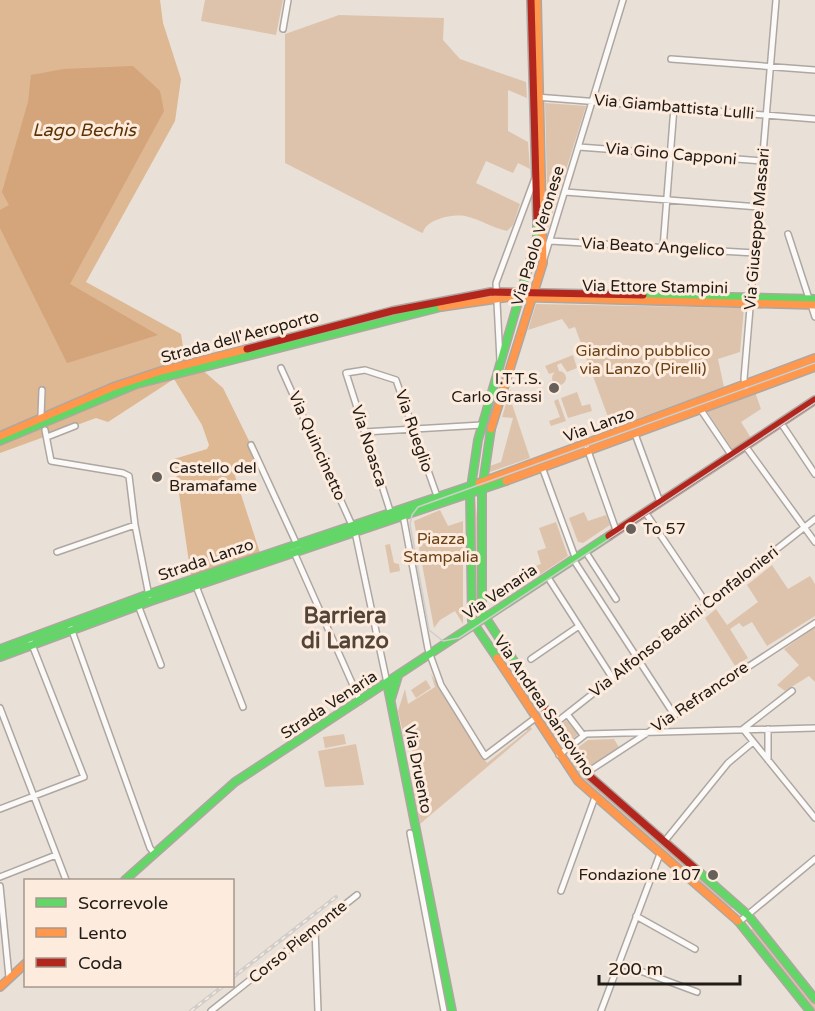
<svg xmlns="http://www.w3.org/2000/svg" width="815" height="1011" viewBox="0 0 815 1011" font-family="'Varela Round',sans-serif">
	<rect width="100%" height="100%" fill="#e9e0d7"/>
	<path fill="#dec3ac" d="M205,0H283L276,35L201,21Z
		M339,15L444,18L443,40L460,59L526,82L527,98L508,90V131L528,142L530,169L518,163L513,173L486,161L476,183L520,204L513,225L507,231C492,228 480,219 465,216C453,214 426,219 423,233L420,232L285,163V34Z
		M545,103L586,106L548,228Z
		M536,304L744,308L740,352L718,359L724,387L612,428L575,327L569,329L562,319L528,330Z
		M573,355L577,368L567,372L561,363L557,365L559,371L549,374L545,366Z
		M552 378a7 7 0 1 1 14 0a7 7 0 1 1-14 0Z
		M511,388L510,398L530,458L490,472V466L501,462L513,418L502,417Z
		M577,392L582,406L590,404L592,411L568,418L561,398Z
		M755,392L761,409L741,422L751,438L733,450L706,410Z
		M558,399L566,421L551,426L549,421L560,417L554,401Z
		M475,495L479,540L478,614L475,617L472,497Z
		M440,510L448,526L463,521V624L455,611L440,620L434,628L414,521Z
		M584,512L588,521L606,515L610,525L583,543L578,542L569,518Z
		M556,522L568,556L538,576L532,567L541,564L537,551L546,548L539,528Z
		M390,544L394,563L399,564L400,571L390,573L385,545Z
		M772,565L788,589L810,576L815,584V616L767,646L752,622L743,627L739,623L730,629L748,658L735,666L705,618L716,609L727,625L758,602L747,585Z
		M815,627V682L809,676L785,691L777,685L799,665L784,649Z
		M486,633L558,739L553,743L483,635Z
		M431,674L487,763L527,731L525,727L529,725L532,729L420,824L413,786L418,785L411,745L406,746L398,711L405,689L408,704L435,687Z
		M426,680L431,688L416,698L411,690Z
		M566,720L578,734L571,741L560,726Z
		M344,734L346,744L325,748L323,737Z
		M614,739L620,749L589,768L576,749L588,740Z
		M356,744L364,785L325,787L318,751Z
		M573,761L588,780L734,907L731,909L582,784L568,765Z
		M754,928L815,1004V1011L749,931Z"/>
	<path fill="#deb793" d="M0,0H160L163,23L181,79L175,121L86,282L181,334L184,354L223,388L258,459L235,476L261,556L191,576L174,459L207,449L209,445L202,425L174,379L108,422L96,418L0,453Z"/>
	<path fill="#d4a47a" d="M133,66L160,91L164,111L70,284L158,335L67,363L0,228V210L9,205L2,192L28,102L31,75L64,69Z"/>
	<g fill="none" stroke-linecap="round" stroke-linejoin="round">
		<defs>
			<path id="street" d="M283,29L288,0
				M671,59L815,70
				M536,97L815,119
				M579,147L763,161
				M565,192L759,207
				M788,234L815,317
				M550,241L755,253
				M663,248L674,107
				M544,259L623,0
				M500,360L496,283L535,178
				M281,368L355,532L387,683
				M746,388L744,379L776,0
				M701,410L732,456
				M41,416L42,390
				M781,423L815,474
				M45,430L51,461L123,473L129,476L135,525L149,596
				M364,432L482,425
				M635,434L660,502
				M47,437L75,426
				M251,445L298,547
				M746,447L815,542
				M587,448L616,530
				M542,467L575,557
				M645,512L707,604
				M391,514L346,373L365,370L396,380L437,496
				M403,515L428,649L441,685L485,756L534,719
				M293,550L360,701
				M585,551L616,599
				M57,552L135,525
				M573,559L673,713
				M547,576L613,679
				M196,586L243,707
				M138,605L161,665
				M71,628L150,848L155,854
				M531,659L579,626
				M792,691L743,729L815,818
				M0,708L66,880
				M567,714L583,735
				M553,725L815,519
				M768,729V760
				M559,755L586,734L815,728
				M586,773L815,623
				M0,809L84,777L31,642
				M410,833L444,1011
				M664,842L728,763L753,742
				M0,877L56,855
				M0,886L9,977
				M561,891L595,797
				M636,916L695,949
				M739,922L815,859
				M315,929L318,1011
				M619,963L697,992
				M211,1011L357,895
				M601,1011L660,854"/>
			<path id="fast" d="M643,295L815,299
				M491,429L482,490V612L540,701
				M0,441L137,384L441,307
				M0,649L149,594L479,483
				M0,657L151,601L506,481
				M497,658L472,621L470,494L478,440L537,237V220
				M387,683L452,1011
				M391,699L398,676
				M698,871L748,915L815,999
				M125,880L235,782L609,536
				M738,921L810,1011"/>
			<path id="slow" d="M441,307L510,297L815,305
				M491,429L543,263L537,0
				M0,436L113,387L161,371L247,349
				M506,481L815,367
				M479,483L815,358
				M497,658L578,781L738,921
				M0,987L26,963"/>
			<path id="jam" d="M531,0L537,220
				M247,349L392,311L491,292L643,295
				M609,536L815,400
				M540,701L586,773L698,871"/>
		</defs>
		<use href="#street" stroke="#aea7a1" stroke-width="8"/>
		<use href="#fast" stroke="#aea7a1" stroke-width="10"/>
		<use href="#slow" stroke="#aea7a1" stroke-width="10"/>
		<use href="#jam" stroke="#aea7a1" stroke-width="10"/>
		<use href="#street" stroke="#fcfaf9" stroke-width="5"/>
		<use href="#fast" stroke="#63d668" stroke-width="7"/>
		<use href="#slow" stroke="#ff974d" stroke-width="7"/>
		<use href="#jam" stroke="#b3261e" stroke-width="7"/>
		<path stroke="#d0cdcb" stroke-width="1.5" d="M815,363L418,507L412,515L410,524L429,630L443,641L459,638L815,403"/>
		<defs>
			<path id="rail" d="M232,978L336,897
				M191,1011L223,986"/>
		</defs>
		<use href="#rail" stroke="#d0cdcb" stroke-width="4"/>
		<use href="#rail" stroke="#fdecdd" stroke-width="1.5" stroke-dasharray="4.5" stroke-linecap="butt"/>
	</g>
	<g fill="#67605a" stroke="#fdecdd" stroke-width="2">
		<circle cx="554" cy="388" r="6"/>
		<circle cx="157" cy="477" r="6"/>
		<circle cx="631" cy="529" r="6"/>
		<circle cx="713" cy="875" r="6"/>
	</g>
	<g text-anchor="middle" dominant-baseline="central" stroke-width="6" stroke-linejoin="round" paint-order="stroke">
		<g font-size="16" fill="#211b16" stroke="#fdecdd">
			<text transform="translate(674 107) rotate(5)">Via Giambattista Lulli</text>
			<text transform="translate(671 154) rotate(5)">Via Gino Capponi</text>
			<text transform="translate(757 229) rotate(-85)">Via Giuseppe Massari</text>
			<text transform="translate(538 236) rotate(-73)">Via Paolo Veronese</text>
			<text transform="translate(653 247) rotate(3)">Via Beato Angelico</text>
			<text transform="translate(655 287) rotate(1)">Via Ettore Stampini</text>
			<text transform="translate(240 337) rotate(-15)">Strada dell'Aeroporto</text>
			<text transform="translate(599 425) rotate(-20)">Via Lanzo</text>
			<text transform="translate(414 431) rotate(71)">Via Rueglio</text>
			<text transform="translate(317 446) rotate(66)">Via Quincinetto</text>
			<text transform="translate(369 446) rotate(72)">Via Noasca</text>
			<text transform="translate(206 560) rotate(-19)">Strada Lanzo</text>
			<text transform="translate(500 592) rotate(-34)">Via Venaria</text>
			<text transform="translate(684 622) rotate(-38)">Via Alfonso Badini Confalonieri</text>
			<text transform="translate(700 697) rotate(-34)">Via Refrancore</text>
			<text transform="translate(329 705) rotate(-33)">Strada Venaria</text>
			<text transform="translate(544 706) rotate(56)">Via Andrea Sansovino</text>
			<text transform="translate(418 769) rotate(79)">Via Druento</text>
			<text transform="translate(298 942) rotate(-39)">Corso Piemonte</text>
		</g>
		<g font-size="16" fill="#6d4217" stroke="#fdecdd">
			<text x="643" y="351">Giardino pubblico<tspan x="643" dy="18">via Lanzo (Pirelli)</tspan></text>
			<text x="441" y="539">Piazza<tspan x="441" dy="18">Stampalia</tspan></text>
		</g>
		<g font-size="16" fill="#211b16" stroke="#fdecdd" text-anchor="end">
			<text x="542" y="379">I.T.T.S.<tspan x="542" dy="18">Carlo Grassi</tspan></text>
			<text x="169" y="468" text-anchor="start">Castello del<tspan x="169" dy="18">Bramafame</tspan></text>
			<text x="643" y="529" text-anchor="start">To 57</text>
			<text x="701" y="875">Fondazione 107</text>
		</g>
		<g font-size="18" font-style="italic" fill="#5d3303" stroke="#fdecdd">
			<text x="84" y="130">Lago Bechis</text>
		</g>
		<g font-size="22" font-weight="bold" fill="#524439" stroke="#fdecdd">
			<text x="345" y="616">Barriera<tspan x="345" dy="25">di Lanzo</tspan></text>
		</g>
	</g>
	<rect x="24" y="879" width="210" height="108" fill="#fdecdd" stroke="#a5988d" stroke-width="1.5"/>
	<rect x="36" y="898" width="30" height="9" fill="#63d668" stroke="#a5988d" stroke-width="1.5"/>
	<text x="78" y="909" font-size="18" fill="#211b16">Scorrevole</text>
	<rect x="36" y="928" width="30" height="9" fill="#ff974d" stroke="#a5988d" stroke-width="1.5"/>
	<text x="78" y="939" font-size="18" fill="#211b16">Lento</text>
	<rect x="36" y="958" width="30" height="9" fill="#b3261e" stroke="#a5988d" stroke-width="1.5"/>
	<text x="78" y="969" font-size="18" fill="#211b16">Coda</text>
	<path d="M599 975v9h141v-9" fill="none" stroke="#211b16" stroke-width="3"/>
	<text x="608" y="975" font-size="18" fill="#211b16" stroke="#fdecdd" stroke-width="4.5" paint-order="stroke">200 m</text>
</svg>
